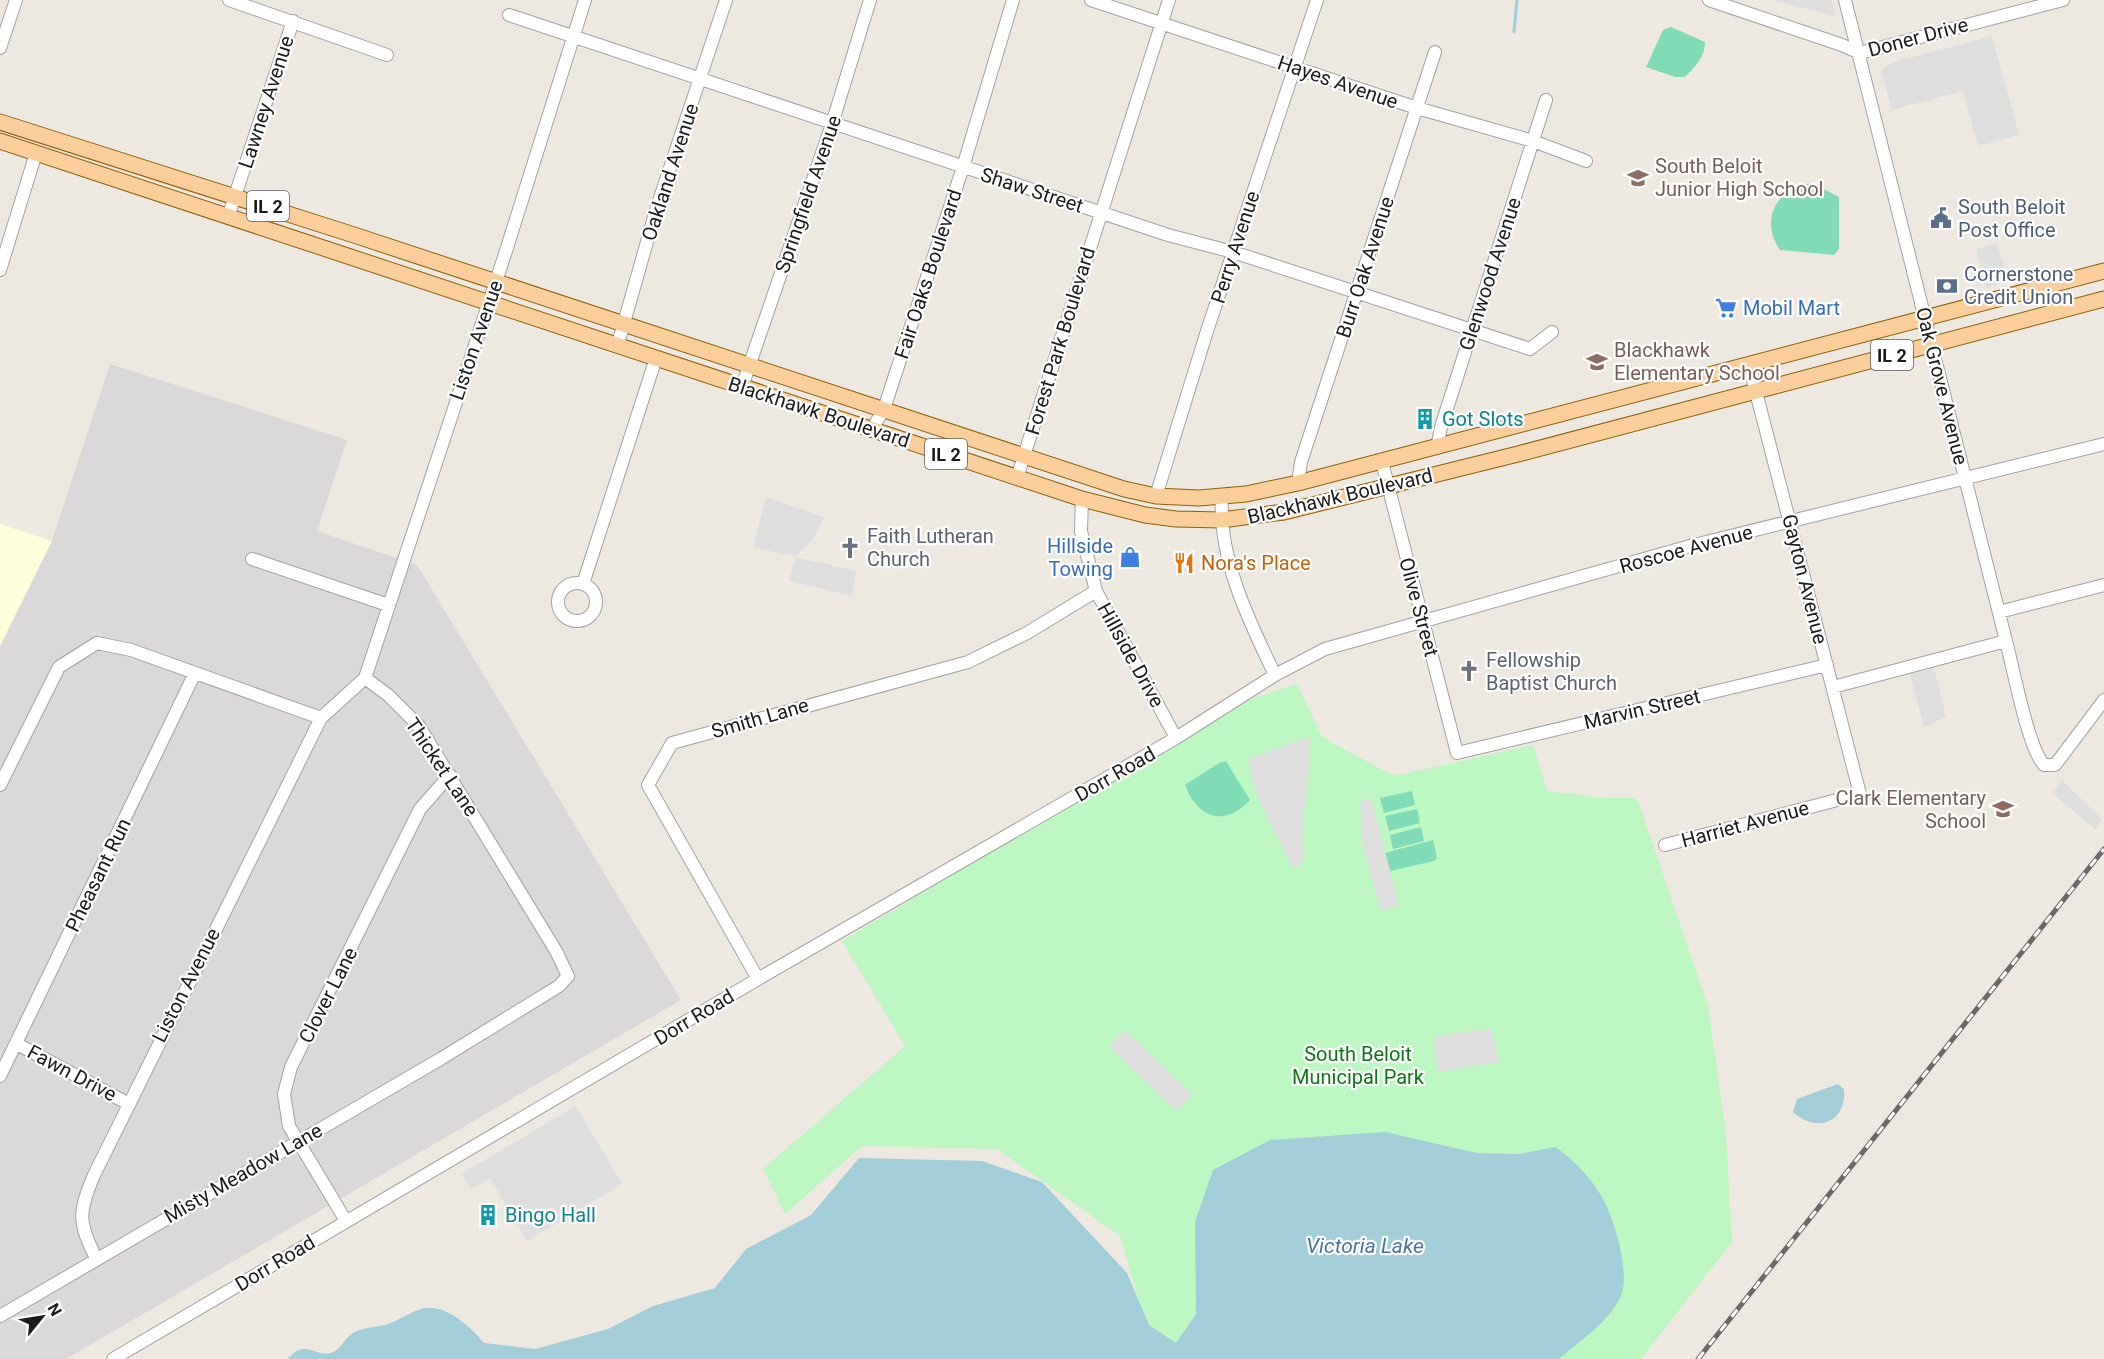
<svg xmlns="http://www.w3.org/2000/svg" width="2104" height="1359" viewBox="0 0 2104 1359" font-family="Roboto,sans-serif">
	<rect width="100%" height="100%" fill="#ede9e1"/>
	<path fill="#dad8d8" d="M110,364L347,440L317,531L417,565L681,1000L66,1359H0V646L52,541Z"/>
	<path fill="#fefdd9" d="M0,524L52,541L0,646Z"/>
	<path fill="#bdf7c1" d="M1297,684L1322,737L1394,776L1533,745L1547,791L1607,798H1637L1708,1006L1726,1134L1732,1242L1641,1359H1156L1120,1236L997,1149L862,1146L785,1214L763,1169L905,1046L842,941L1242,702Z"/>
	<path fill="#80dbb6" d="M1671,27L1705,42C1705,57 1695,67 1685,77H1675L1646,67L1663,30Z
		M1812,183L1839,197V249L1834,255L1780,250C1759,219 1777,188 1812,183Z
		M1226,761L1250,800C1224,828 1198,818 1185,785L1219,763Z
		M1412,791L1415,805L1384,813L1380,798Z
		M1417,809L1420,823L1389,831L1385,816Z
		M1421,827L1424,841L1393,849L1390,835Z
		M1433,840L1437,858L1434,861L1390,871L1385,853Z"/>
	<path fill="#dfdfdf" d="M1771,0H1831L1835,16Z
		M1992,36L2019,135L1978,146L1963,91L1892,110L1881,71L1891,63Z
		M1997,243L2008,281L1986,288L1976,249Z
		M766,497L824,517L816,535L795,557L856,571L852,596L789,581L796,557L753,547Z
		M1934,667L1946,717L1924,727L1909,671Z
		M1309,737L1310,760L1302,831L1304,860L1294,870L1257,796L1248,759Z
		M2062,780L2102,819L2096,830L2052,793Z
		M1371,798L1399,905L1381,911L1362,841L1360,802Z
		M1491,1028L1499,1062L1438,1072L1434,1037Z
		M1125,1030L1192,1095L1176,1111L1109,1046Z
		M576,1106L622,1184L527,1241L490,1178L471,1189L461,1174Z"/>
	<path fill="#a2ceda" d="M1838,1084L1844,1089C1847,1122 1817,1134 1793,1112L1797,1099Z
		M1385,1132L1477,1153L1519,1154L1555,1147C1575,1160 1596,1183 1606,1205C1616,1226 1631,1277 1620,1298C1607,1324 1579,1341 1559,1359H288C303,1338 316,1357 330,1353C342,1350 344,1338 353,1333C365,1326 376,1328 388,1324C399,1320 408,1314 418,1310C442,1300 470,1326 484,1343L535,1349L608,1329L653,1306L715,1288L746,1249L811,1215L859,1158L982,1161L1042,1182L1127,1273L1149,1325L1176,1343L1196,1314L1195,1222L1213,1170L1270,1140Z"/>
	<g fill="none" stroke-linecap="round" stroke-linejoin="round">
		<path stroke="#a2ceda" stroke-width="3" d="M1514,32L1517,0"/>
		<defs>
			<path id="minor" d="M229,0L387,55
				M1091,0L1417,108L1533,141L1586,161
				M1709,0L1842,45L1860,53L2063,0
				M1845,0L2006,641C2013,667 2028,748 2044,765H2055L2104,700
				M509,15L1168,235L1233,252L1530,349L1552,332
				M0,48L16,0
				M228,217L293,21
				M0,270L36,153
				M618,344L656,210L726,0
				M742,387L832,124L870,0
				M872,429L884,409L963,167L1013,0
				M1437,448L1441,427L1546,100
				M1382,462L1457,753L1827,665
				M1017,478L1169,0
				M1298,483L1301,462L1435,52
				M1156,496L1207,331L1317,0
				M1222,497C1218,558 1249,621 1275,675
				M1082,499L1081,531L1096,591L1176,738
				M252,559L388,605
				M558 602a19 19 0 1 1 38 0a19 19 0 1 1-38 0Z
				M583,584L656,358
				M1999,612L2104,585
				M365,678L505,254L585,0
				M1833,687L2006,641
				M0,785L59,667L97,643L131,650L321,718L365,678L388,695L419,726L556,951L568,976L559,986L442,1058L0,1316
				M1665,845L1860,794L1749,365
				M758,979L648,785L672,743L968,662L1027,633L1096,591
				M17,1044L127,1103
				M0,1076L195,673
				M346,1221L289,1126L284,1094L291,1067L420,809L450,775
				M96,1258C78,1222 78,1213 94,1175L321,718
				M113,1359L758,979L1176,738L1275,675L1325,649L1690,546L2104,444"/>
			<path id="major" d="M0,122L354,235L1124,489L1156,496L1199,498L1246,494L1298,483L2104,271
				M0,141L1082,499L1145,515L1176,519L1221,520L1284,512L1518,454L2104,299"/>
		</defs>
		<use href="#minor" stroke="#a2a2a2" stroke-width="14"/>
		<use href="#major" stroke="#8f5e04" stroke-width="17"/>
		<use href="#minor" stroke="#fff" stroke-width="12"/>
		<use href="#major" stroke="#f9ce9a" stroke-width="15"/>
		<defs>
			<path id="rail" d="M1698,1359L2104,849"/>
		</defs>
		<use href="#rail" stroke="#696969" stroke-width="5"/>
		<use href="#rail" stroke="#fff" stroke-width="3" stroke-dasharray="9" stroke-linecap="butt"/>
	</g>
	<defs>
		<symbol id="school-bare" viewBox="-9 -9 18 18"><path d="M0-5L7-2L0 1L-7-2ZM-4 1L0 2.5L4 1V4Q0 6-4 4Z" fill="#8d6e63" stroke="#fff" stroke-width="2.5" paint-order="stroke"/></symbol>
		<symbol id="civic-bare" viewBox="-9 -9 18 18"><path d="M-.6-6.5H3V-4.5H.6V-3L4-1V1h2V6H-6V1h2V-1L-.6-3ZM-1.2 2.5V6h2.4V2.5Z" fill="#5c6f8a" stroke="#fff" stroke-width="2.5" paint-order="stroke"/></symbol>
		<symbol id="bank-bare" viewBox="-9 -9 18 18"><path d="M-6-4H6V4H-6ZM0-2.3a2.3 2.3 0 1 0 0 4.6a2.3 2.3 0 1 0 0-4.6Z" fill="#5c6f8a" stroke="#fff" stroke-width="2.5" paint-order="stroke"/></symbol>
		<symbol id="supermarket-bare" viewBox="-9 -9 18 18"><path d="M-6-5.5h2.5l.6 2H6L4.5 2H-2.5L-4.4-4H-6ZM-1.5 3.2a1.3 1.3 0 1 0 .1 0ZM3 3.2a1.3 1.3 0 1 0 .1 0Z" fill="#3f7fe0" stroke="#fff" stroke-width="2.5" paint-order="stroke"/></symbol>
		<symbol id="building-bare" viewBox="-9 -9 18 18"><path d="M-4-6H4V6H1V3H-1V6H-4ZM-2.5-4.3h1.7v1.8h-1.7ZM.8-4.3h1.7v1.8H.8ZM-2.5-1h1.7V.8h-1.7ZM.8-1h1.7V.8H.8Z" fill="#0f9aa8" stroke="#fff" stroke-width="2.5" paint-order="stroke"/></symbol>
		<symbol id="church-bare" viewBox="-9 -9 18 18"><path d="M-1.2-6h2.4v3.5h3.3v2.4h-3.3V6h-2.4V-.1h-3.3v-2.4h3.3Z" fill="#6b7280" stroke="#fff" stroke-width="2.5" paint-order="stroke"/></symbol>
		<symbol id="shop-bare" viewBox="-9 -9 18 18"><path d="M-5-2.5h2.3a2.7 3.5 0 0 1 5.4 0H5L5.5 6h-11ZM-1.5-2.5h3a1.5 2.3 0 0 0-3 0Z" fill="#3f7fe0" stroke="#fff" stroke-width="2.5" paint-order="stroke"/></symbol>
		<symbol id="restaurant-bare" viewBox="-9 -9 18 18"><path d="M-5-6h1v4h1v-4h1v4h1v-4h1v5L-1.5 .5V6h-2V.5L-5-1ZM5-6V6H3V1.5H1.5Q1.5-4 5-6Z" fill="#e8710a" stroke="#fff" stroke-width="2.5" paint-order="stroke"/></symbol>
	</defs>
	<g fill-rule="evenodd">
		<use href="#school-bare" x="1623" y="163" width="30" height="30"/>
		<use href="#civic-bare" x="1926" y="203" width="30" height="30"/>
		<use href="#bank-bare" x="1932" y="271" width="30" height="30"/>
		<use href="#supermarket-bare" x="1711" y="293" width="30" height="30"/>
		<use href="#school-bare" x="1582" y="347" width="30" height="30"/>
		<use href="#building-bare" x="1410" y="404" width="30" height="30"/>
		<use href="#church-bare" x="835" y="533" width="30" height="30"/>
		<use href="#shop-bare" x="1115" y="542" width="30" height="30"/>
		<use href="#restaurant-bare" x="1169" y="548" width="30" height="30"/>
		<use href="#church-bare" x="1454" y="656" width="30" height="30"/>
		<use href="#school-bare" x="1988" y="794" width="30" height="30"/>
		<use href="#building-bare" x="473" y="1200" width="30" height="30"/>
	</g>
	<g text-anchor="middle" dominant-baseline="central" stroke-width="4.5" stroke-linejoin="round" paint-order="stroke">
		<g fill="#fff" stroke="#5f5f5f" stroke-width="1.5">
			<rect x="247" y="191" width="42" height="30" rx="4.5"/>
			<rect x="1871" y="340" width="42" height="30" rx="4.5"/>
			<rect x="925" y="439" width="42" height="30" rx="4.5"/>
		</g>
		<g font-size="18" font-weight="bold" fill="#1b1b1b">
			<text x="268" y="206">IL 2</text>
			<text x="1892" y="355">IL 2</text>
			<text x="946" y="454">IL 2</text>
		</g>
		<g font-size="20" fill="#1b1b1b" stroke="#fff">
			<text transform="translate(1918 37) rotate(-15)">Doner Drive</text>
			<text transform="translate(1338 82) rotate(19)">Hayes Avenue</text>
			<text transform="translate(266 102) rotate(-72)">Lawney Avenue</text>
			<text transform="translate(670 172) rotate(-72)">Oakland Avenue</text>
			<text transform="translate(1032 190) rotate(18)">Shaw Street</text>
			<text transform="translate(808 194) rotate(-71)">Springfield Avenue</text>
			<text transform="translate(1235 247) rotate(-72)">Perry Avenue</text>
			<text transform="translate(1365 267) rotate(-72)">Burr Oak Avenue</text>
			<text transform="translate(928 274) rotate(-72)">Fair Oaks Boulevard</text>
			<text transform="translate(1490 274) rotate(-72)">Glenwood Avenue</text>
			<text transform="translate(476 340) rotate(-71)">Liston Avenue</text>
			<text transform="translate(1060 341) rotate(-73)">Forest Park Boulevard</text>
			<text transform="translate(1942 386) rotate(76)">Oak Grove Avenue</text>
			<text transform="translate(819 412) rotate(18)">Blackhawk Boulevard</text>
			<text transform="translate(1340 496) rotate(-13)">Blackhawk Boulevard</text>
			<text transform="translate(1686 549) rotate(-15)">Roscoe Avenue</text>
			<text transform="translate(1805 579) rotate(76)">Gayton Avenue</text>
			<text transform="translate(1419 607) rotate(75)">Olive Street</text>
			<text transform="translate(1131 655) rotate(61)">Hillside Drive</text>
			<text transform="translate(1642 709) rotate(-13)">Marvin Street</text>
			<text transform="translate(760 718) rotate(-16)">Smith Lane</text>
			<text transform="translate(442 767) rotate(56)">Thicket Lane</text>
			<text transform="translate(1115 774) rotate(-30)">Dorr Road</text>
			<text transform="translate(1745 824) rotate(-15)">Harriet Avenue</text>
			<text transform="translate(98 875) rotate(-64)">Pheasant Run</text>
			<text transform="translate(186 985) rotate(-63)">Liston Avenue</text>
			<text transform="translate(328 995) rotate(-63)">Clover Lane</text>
			<text transform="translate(694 1017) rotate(-31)">Dorr Road</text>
			<text transform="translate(72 1073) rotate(28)">Fawn Drive</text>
			<text transform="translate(243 1173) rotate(-30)">Misty Meadow Lane</text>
			<text transform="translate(275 1263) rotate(-31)">Dorr Road</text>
		</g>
		<g font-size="20" fill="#785e54" stroke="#fff" text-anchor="start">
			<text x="1655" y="166">South Beloit<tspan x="1655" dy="23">Junior High School</tspan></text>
			<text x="1614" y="350">Blackhawk<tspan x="1614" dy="23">Elementary School</tspan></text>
			<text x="1986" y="798" text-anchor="end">Clark Elementary<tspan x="1986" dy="23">School</tspan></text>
		</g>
		<g font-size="20" fill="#4e5e75" stroke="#fff" text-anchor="start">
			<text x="1958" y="207">South Beloit<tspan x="1958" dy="23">Post Office</tspan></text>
			<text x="1964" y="274">Cornerstone<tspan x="1964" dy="23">Credit Union</tspan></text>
		</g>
		<g font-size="20" fill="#366cbe" stroke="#fff" text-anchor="start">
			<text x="1743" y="308">Mobil Mart</text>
			<text x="1113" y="546" text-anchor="end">Hillside<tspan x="1113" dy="23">Towing</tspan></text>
		</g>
		<g font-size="20" fill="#0d838f" stroke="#fff" text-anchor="start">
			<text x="1442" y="419">Got Slots</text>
			<text x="505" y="1215">Bingo Hall</text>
		</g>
		<g font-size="20" fill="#5b616d" stroke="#fff" text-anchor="start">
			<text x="867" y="536">Faith Lutheran<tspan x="867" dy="23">Church</tspan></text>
			<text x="1486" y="660">Fellowship<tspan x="1486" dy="23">Baptist Church</tspan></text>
		</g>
		<g font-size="20" fill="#c56008" stroke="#fff" text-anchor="start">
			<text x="1201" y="563">Nora's Place</text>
		</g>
		<g font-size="20" fill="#0e7514" stroke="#fff">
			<text x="1358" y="1054">South Beloit<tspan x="1358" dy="23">Municipal Park</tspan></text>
		</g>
		<g font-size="21" font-style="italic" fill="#4876a0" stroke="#fff">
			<text x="1365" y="1246">Victoria Lake</text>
		</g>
	</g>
	<g transform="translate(42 1317) rotate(60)" stroke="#ffffff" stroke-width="4.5" paint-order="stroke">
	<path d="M0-4.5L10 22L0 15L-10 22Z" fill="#1b1b1b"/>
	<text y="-9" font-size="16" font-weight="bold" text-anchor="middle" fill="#1b1b1b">N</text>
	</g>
</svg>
